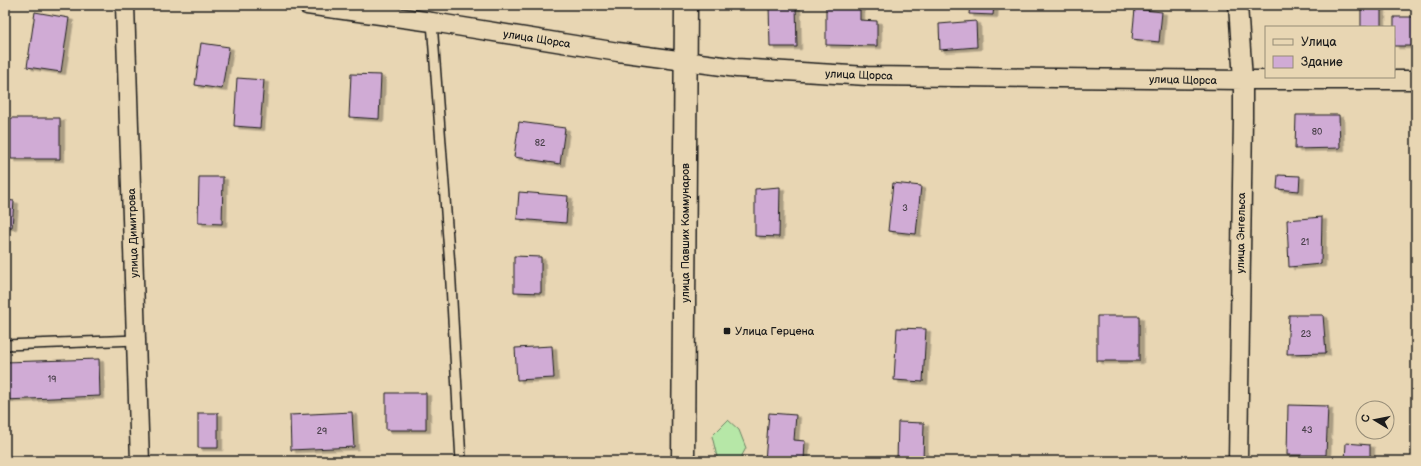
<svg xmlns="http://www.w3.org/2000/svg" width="1421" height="466" viewBox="0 0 1421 466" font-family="'Balsamiq Sans',sans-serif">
	<defs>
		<filter id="shadow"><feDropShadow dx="4.5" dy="2.5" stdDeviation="0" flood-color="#0004"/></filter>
	</defs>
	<rect width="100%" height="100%" fill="#e8d6b3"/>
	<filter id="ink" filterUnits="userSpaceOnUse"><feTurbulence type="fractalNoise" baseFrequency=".025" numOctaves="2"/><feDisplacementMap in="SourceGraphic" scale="8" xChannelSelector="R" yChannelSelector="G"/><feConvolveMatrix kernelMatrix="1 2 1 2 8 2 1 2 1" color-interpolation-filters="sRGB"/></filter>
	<g filter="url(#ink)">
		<path fill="#b6e7a7" stroke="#698262" d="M728,420L739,430L746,448L739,461H718L712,436Z"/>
		<path fill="#d0abd5" stroke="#1c1c1c" filter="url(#shadow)" d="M769,5H796L797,47H770Z
			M826,5H860V20L877,21V46L826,45Z
			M970,5H994L993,15L969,14Z
			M1381,6V27H1361V7Z
			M1135,9L1162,12L1159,42L1132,39Z
			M35,12L69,18L61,72L27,67Z
			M1394,17H1416V46H1394Z
			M976,21L977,47L940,50L939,24Z
			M201,43L229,47L222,89L195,85Z
			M351,74L381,75L379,119L349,117Z
			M237,78L264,80L260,128L234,126Z
			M1296,115H1339L1340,148L1295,149Z
			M11,118H60V159H11Z
			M519,122L565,128L560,164L514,157Z
			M1278,175L1300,176L1299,191L1277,189Z
			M199,177H223L222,224L198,223Z
			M893,183L921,186L916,234L888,231Z
			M780,187L779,237L755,236V189Z
			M519,192L568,196L566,223L517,219Z
			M5,200L14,201L12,227H5Z
			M1322,217L1321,264L1289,267L1287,220Z
			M514,256L541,257V293L514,292Z
			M1289,315H1323L1326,353L1287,354Z
			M1097,316H1139V361H1097Z
			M897,328L926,329L923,382L894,380Z
			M552,346L554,378L517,380L515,348Z
			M99,359L100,396L5,400V362Z
			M386,393H426V430H386Z
			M1288,405L1328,406L1326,455H1287Z
			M352,412L354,447L291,450L290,415Z
			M198,413H218V448H198Z
			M769,413L796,415L794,440L805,441L804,461H765Z
			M898,422L924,423L923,461H897Z
			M1346,443L1370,445V461H1345Z"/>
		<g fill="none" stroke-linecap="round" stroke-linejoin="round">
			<defs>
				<path id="service" d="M432,22L450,266L461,461
					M5,345L137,340"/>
				<path id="minor" d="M125,5L140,461
					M307,5L432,22L618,52L737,68L867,76L1243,80H1416
					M1238,461L1243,117V80L1238,5"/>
				<path id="tertiary" d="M683,461L686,5"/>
			</defs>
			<use href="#service" stroke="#1c1c1c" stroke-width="12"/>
			<use href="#minor" stroke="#1c1c1c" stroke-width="21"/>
			<use href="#tertiary" stroke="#1c1c1c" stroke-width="25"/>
			<use href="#service" stroke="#e8d6b3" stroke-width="9"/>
			<use href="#minor" stroke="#e8d6b3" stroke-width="18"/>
			<use href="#tertiary" stroke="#e8d6b3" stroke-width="22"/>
		</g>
	</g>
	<rect fill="#1c1c1c" stroke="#e8d6b3" stroke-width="1.5" x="723" y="327" width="8" height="8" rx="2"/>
	<g text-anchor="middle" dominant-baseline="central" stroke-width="3" stroke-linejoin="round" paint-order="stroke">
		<g font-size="9" fill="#49404a">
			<text x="1317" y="132">80</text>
			<text x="540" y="143">82</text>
			<text x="905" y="208">3</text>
			<text x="1305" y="242">21</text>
			<text x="1306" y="334">23</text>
			<text x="52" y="379">19</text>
			<text x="1307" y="430">43</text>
			<text x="322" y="431">29</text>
		</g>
		<g font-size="11" fill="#1c1c1c" stroke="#e8d6b3">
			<text transform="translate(537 39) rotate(9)">улица Щорса</text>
			<text transform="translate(859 75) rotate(2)">улица Щорса</text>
			<text transform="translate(1183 80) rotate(1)">улица Щорса</text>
			<text transform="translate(133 233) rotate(-92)">улица Димитрова</text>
			<text transform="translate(685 233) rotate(-90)">улица Павших Коммунаров</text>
			<text transform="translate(1241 233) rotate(-89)">улица Энгельса</text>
		</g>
		<g font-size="11" fill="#1c1c1c" stroke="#e8d6b3" text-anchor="start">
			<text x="735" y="331">Улица Герцена</text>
		</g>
	</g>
	<rect width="1421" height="466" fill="none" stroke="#e8d6b3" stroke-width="20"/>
	<rect x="10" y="10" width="1401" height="446" fill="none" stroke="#1c1c1c" stroke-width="1.5" filter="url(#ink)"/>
	<rect x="1265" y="26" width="130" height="52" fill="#e8d6b3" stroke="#968c77"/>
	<rect x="1273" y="39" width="20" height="6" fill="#e8d6b3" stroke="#968c77"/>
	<text x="1301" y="46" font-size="12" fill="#1c1c1c">Улица</text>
	<rect x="1273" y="56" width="20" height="12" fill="#d0abd5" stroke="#968c77"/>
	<text x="1301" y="66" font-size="12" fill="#1c1c1c">Здание</text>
	<g transform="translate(1375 420) rotate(280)"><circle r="19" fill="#e8d6b3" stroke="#968c77"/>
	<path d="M0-3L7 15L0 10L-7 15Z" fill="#1c1c1c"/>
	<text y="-6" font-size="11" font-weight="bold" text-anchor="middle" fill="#1c1c1c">С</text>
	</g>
</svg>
